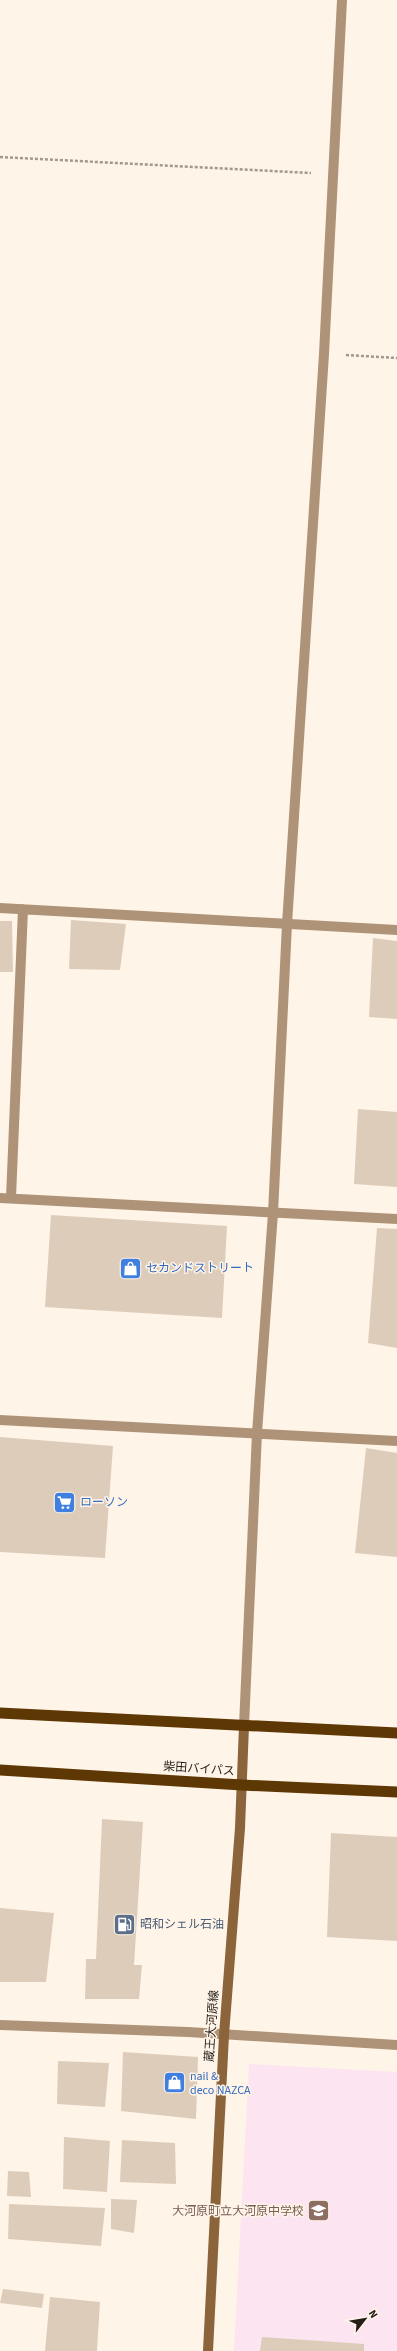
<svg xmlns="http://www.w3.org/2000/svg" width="397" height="2351" viewBox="0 0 397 2351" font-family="'Source Sans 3','Noto Sans JP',sans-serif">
	<rect width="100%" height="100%" fill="#fff4e8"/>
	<path fill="#fce4f0" d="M249,2064L397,2072V2351H234Z"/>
	<path fill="#deccba" d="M71,920L126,924L120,970L69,969Z
		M0,921H12L13,972H0Z
		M373,938L397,941V1019L369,1017Z
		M358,1109L397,1112V1187L354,1184Z
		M51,1215L227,1226L222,1318L45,1307Z
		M377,1228L397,1229V1348L368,1343Z
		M0,1437L113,1446L105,1558L0,1552Z
		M366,1448L397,1453V1557L355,1553Z
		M102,1819L143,1822L134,1965H142L139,1999H85L86,1959H96Z
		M331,1833L397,1837V1941L327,1937Z
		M0,1908L54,1913L46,1982H0Z
		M123,2052L198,2057L196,2119L121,2111Z
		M58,2061L109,2063L105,2107L57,2104Z
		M64,2137L110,2141L107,2192L63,2189Z
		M122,2140L175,2143L176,2184L120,2182Z
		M8,2171L29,2172L31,2197L7,2196Z
		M111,2199L137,2200L134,2233L111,2229Z
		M9,2204L105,2208L101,2246L8,2239Z
		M3,2289L44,2294L42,2308L0,2303Z
		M50,2297L100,2302L97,2351H45Z
		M262,2337L364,2344V2351H260Z"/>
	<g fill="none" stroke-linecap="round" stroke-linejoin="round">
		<path stroke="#a1988e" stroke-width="2.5" stroke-dasharray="3 2" stroke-linecap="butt" d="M0,157L311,173
			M346,355L397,358"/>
		<path stroke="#af9379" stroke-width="10" d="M0,908L397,930
			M0,1198L397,1219
			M11,1198L23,909
			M0,1420L397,1441
			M0,2025L188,2032L397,2045"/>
		<path stroke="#af9379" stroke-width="10" d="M244,1726L257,1433L273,1213L287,924L324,354L342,0"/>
		<path stroke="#8b643c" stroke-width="10" d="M208,2351L224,2035L240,1828L244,1726"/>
		<path stroke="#5e3804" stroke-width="11" d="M0,1713L397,1733
			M0,1770L242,1785L397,1792"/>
	</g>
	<defs>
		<symbol id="shop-square" viewBox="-11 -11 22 22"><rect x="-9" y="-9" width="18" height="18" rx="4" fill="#3f7fe0" stroke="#fff4e8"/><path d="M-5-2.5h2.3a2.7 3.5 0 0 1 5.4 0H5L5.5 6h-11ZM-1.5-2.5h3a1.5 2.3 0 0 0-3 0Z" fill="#fff"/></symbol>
		<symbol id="supermarket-square" viewBox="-11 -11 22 22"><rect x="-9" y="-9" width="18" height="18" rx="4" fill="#3f7fe0" stroke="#fff4e8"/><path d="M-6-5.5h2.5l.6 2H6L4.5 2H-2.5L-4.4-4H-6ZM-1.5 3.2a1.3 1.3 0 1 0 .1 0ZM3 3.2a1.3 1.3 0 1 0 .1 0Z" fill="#fff"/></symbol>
		<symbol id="fuel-square" viewBox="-11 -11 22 22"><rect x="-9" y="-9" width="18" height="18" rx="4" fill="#5c6f8a" stroke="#fff4e8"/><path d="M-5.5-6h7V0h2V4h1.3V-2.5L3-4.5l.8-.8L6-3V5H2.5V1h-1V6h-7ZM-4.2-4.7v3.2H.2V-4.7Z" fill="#fff"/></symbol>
		<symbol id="school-square" viewBox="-11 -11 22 22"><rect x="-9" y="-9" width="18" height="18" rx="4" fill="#8d6e63" stroke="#fff4e8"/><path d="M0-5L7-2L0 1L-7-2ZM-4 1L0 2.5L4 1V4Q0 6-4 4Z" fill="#fff"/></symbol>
	</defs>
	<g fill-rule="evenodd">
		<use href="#shop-square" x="118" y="1256" width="25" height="25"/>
		<use href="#supermarket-square" x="52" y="1490" width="25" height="25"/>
		<use href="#fuel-square" x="112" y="1912" width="25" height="25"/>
		<use href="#shop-square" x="162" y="2070" width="25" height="25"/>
		<use href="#school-square" x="306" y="2198" width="25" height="25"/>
	</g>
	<g text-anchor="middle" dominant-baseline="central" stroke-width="3" stroke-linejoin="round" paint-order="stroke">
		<g font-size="12" fill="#366cbe" stroke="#fff4e8" text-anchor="start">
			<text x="146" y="1268">セカンドストリート</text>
			<text x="80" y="1502">ローソン</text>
			<text x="190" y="2076">nail &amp;<tspan x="190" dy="14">deco NAZCA</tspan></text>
		</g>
		<g font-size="12" fill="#251e18" stroke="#fff4e8">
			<text transform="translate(199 1769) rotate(4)">柴田バイパス</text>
			<text transform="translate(212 2026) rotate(-86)">蔵王大河原線</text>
		</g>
		<g font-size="12" fill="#4e5e75" stroke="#fff4e8" text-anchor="start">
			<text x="140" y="1924">昭和シェル石油</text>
		</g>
		<g font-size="12" fill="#785e54" stroke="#fff4e8" text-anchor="end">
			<text x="304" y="2211">大河原町立大河原中学校</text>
		</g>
	</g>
	<g transform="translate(365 2319) rotate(59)" stroke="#fff4e8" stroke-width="3" paint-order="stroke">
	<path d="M0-3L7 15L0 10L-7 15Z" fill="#251e18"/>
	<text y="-6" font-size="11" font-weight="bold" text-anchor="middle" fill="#251e18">N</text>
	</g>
</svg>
